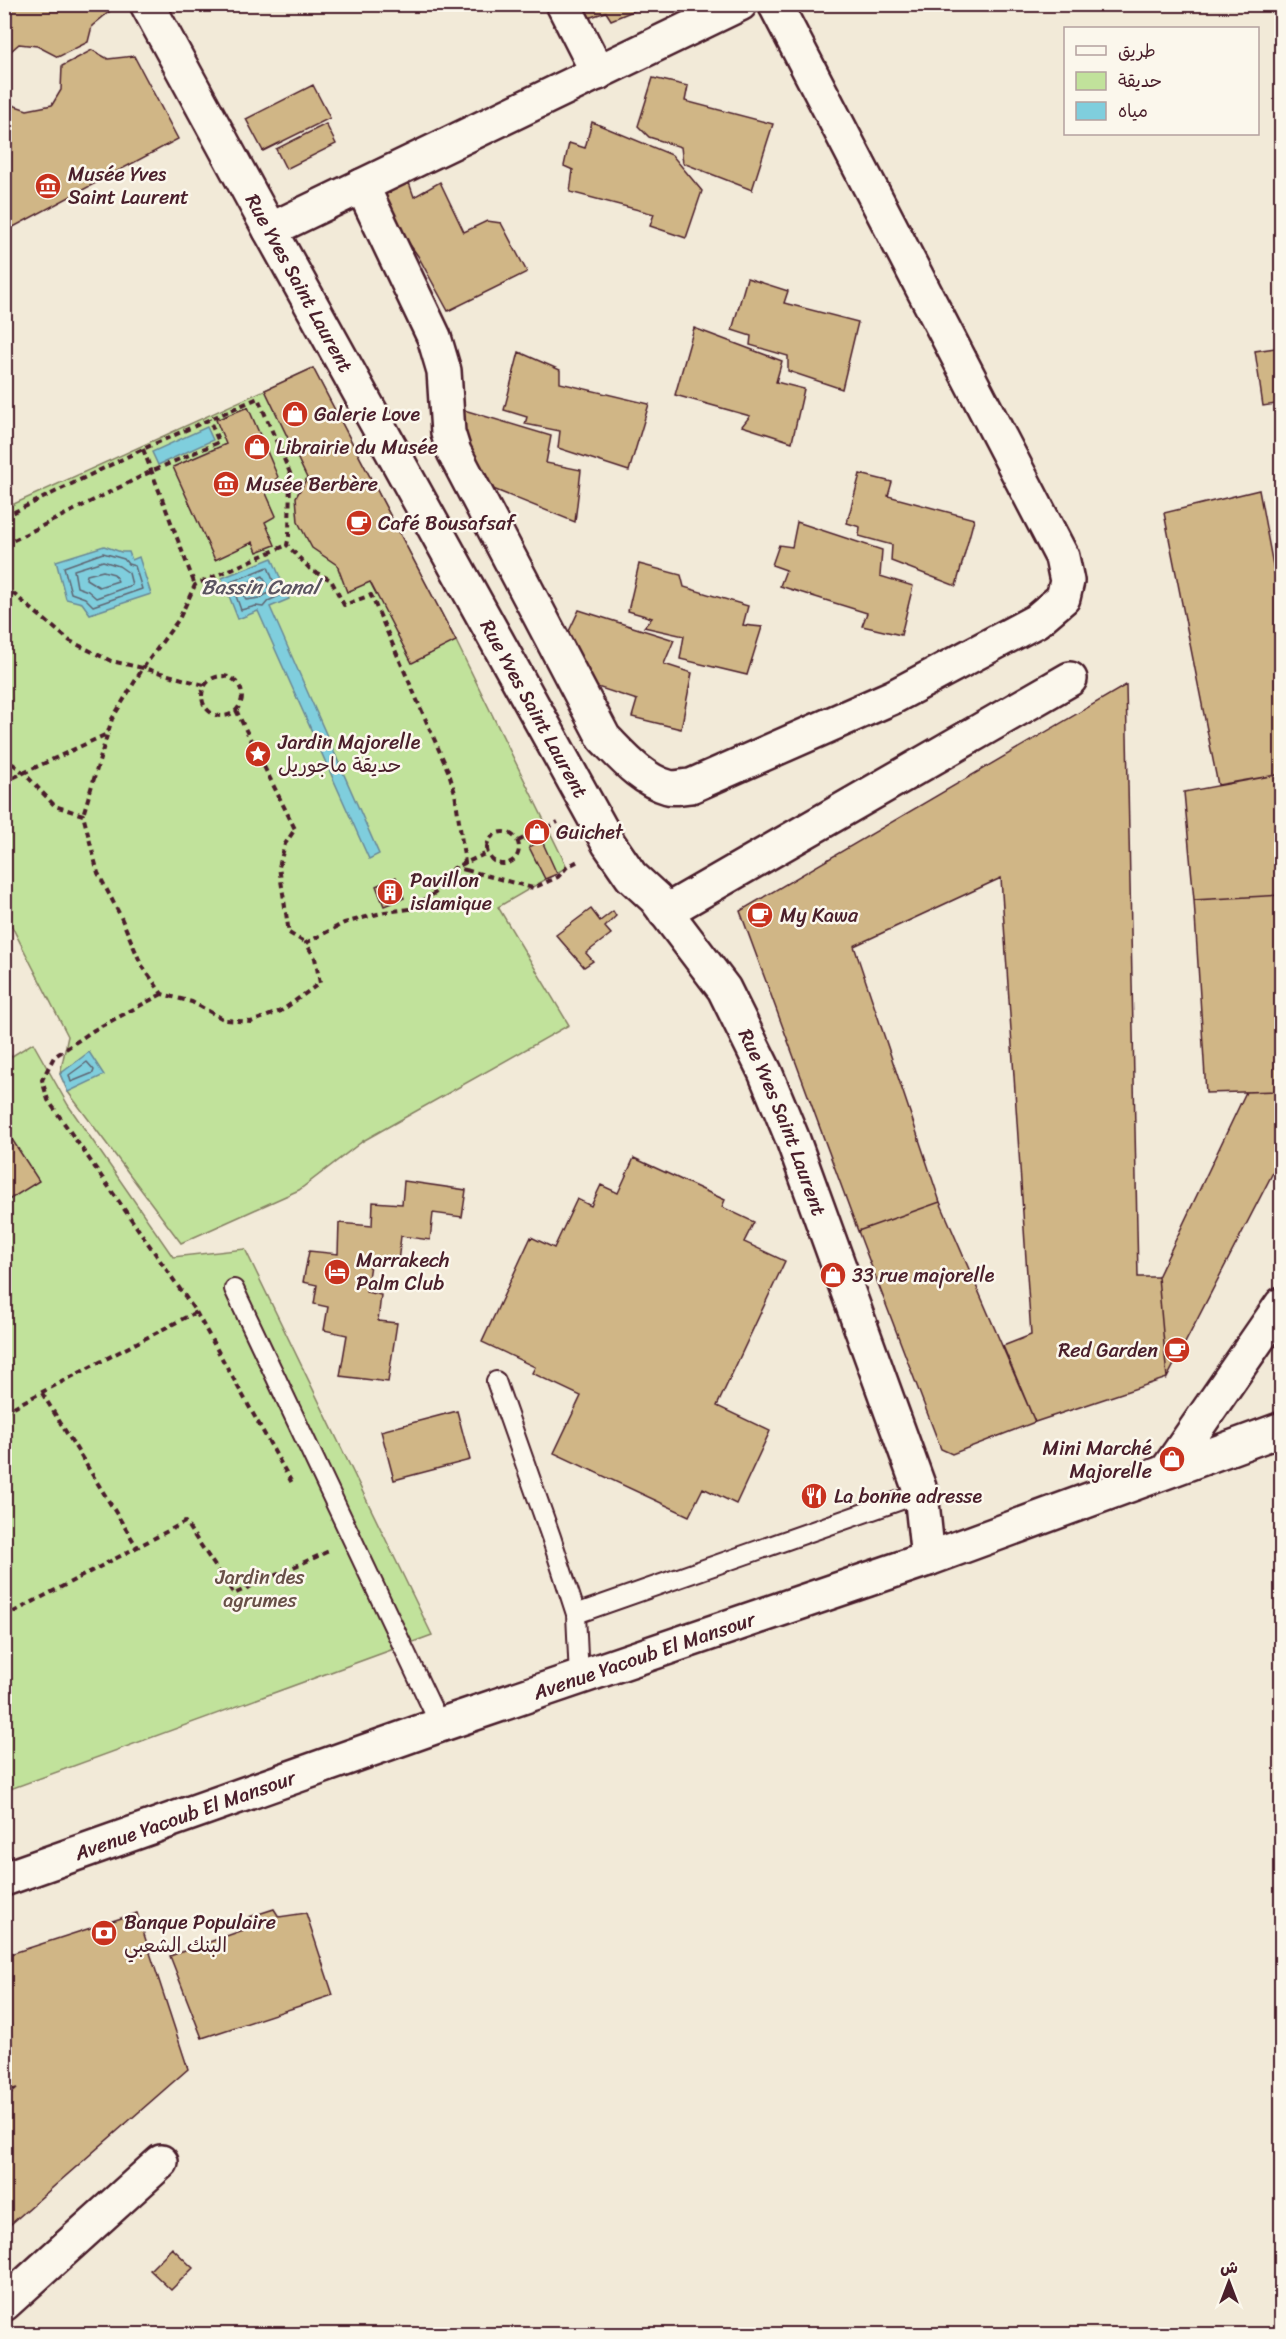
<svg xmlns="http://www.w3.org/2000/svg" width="1286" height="2339" viewBox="0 0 1286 2339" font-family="Sriracha,'Playpen Sans Arabic',sans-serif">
	<rect width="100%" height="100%" fill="#f2ead8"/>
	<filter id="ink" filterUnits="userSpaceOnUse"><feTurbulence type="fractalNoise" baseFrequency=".0167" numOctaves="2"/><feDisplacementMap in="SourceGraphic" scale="12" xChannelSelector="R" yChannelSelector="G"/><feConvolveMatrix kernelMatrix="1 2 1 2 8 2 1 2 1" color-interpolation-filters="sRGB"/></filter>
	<g filter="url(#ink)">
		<path fill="#c1e29b" stroke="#868063" stroke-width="1.5" d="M313,368L456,641L567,867L498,907L569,1025L363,1141L299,1190L181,1243L68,1092L60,1074L68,1036L5,913V508Z
			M33,1043L68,1105L173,1257L245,1249L432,1635L5,1791L4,1061Z"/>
		<path fill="#7fcedd" stroke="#6a8896" stroke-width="1.5" d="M207,427L213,440L158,465L152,452Z
			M104,546L121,552H129L132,560L139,557L151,594L90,614L82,603L66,599L56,561Z
			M272,558L289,599L270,607L379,854L369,859L258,611L238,619L222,578Z
			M89,1052L104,1075L68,1092L60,1074Z"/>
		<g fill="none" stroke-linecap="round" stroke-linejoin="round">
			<path stroke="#5f6572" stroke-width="1.5" d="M103,553L124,559L128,564L135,566L142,589L93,606L85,598L71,593L64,567Z
				M103,561L119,566L129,573L132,585L96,598L88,591L77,587L74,570Z
				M268,567L279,596L268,601L263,607L256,606L241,610L231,582Z
				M103,571L114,574L118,581L99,587L86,579L87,575Z
				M263,576L270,592L260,598L246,600L241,586Z
				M87,1062L94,1070L93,1073L71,1082L69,1075Z"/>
		</g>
		<path fill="#d0b686" stroke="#4a1f2b" stroke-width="1.5" d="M4,4H107L110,11L92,26L88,42L58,57L37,46L19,44L4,57Z
			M572,4H644L645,6L611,20L606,12L579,21Z
			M92,50L108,59L134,56L178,139L4,232V102L27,110L52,105L61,90L62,66Z
			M653,78L688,86L685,101L773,124L752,190L683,163L681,147L649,137L638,126Z
			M313,85L330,118L263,151L246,119Z
			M592,122L672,155L702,191L686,238L650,226L654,214L570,192L573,170L564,166L569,143L585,148Z
			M326,124L336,144L286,169L276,149Z
			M406,174L414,197L440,182L464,232L487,221L501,223L527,272L448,311L418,256L392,219L379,184Z
			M747,278L788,291L784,303L858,322L842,389L788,371V356L750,345L751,336L732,330Z
			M694,328L782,361L776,382L804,389L792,442L742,426L750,416L675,395Z
			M1282,347V403L1263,406L1255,351Z
			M519,352L560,370V383L649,404L629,471L558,448L560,431L525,424L527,417L504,410Z
			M313,368L456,641L412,663L370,582L347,592L337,565L312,548L298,522L296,497L307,478L265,390Z
			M248,407L278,477L265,491L276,516L265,522L275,545L257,552L253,542L215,560L173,467L226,444L216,420Z
			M464,410L551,436L546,463L581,470L575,522L478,483L459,448Z
			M860,474L892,482L888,496L974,519L956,586L891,561L892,545L859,536L860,527L847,523Z
			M1259,490L1282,614V774L1218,785L1164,513Z
			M797,522L882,550L880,576L913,586L901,635L862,626L867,613L780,586L786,570L772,565L779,545L792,547Z
			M639,564L681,575L684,587L748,606L743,625L762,627L747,675L680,659L684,636L644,627L652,618L628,611Z
			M579,610L674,640L664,664L692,673L681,729L632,717L637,700L582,682L563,644Z
			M1126,685L1138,1277H1158L1167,1378L1035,1422L1003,1346L1031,1335L1001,878L854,946L940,1202L858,1231L740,911Z
			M1282,774V895L1194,900L1184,792Z
			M542,841L557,874L545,879L529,847Z
			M396,877L404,898L384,906L376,886Z
			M1282,895V1091L1206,1093L1194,900Z
			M591,909L600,921L613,911L616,916L605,927L611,934L586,953L593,961L584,967L556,935Z
			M1282,1091V1155L1167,1378L1158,1277L1246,1092Z
			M4,1127L39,1181L4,1203Z
			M634,1158L725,1200L722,1207L754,1222L744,1242L785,1261L717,1406L770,1431L736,1504L703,1488L689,1516L554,1453L581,1396L532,1373L535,1367L482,1342L531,1237L554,1248L577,1199L591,1206L601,1185L618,1193Z
			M404,1181L466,1190L462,1217L433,1213L430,1240L401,1236L398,1262L371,1258L366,1292L381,1295L378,1321L397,1323L388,1382L340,1376L347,1335L324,1330L328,1307L314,1304L317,1285L303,1282L309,1251L338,1254L339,1223L372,1226L373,1202L402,1204Z
			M940,1202L1035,1422L952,1454L941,1449L858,1231Z
			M457,1411L470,1460L394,1480L381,1431Z
			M274,1909L279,1917L306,1913L333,1995L202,2038L170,1956L252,1927L249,1917Z
			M137,1913L188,2069L4,2230V2099L17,2088L4,2091V1956Z
			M172,2248L193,2268L171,2290L150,2270Z"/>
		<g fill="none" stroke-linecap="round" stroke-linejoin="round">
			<defs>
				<path id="service" d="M234,1289L440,1725
					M496,1381L551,1537L576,1614L579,1678
					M576,1614L921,1493"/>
				<g id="minor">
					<path id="s1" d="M147,4L270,230L609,844L631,876L655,898L724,989L765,1072L793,1140L921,1493L928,1559"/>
					<path d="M563,4L598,73"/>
					<path d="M362,186L434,337L444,371L448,433L454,452L604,738C622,756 642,780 668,787C674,789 684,786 691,786L893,697L1036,621L1063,598L1067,581L1062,557L775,4"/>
					<path d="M270,230L740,4"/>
					<path d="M665,912L1070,679"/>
					<path d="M1168,1469L1282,1304"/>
					<path d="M4,2304L161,2162"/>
				</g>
				<g id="secondary">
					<path id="s2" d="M4,1879L440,1725L928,1559L1282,1429"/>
				</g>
			</defs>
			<use href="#service" stroke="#4a1f2b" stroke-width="22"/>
			<use href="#minor" stroke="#4a1f2b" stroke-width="38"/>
			<use href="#secondary" stroke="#4a1f2b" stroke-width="38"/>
			<path stroke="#4a1f2b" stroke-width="4" stroke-dasharray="6 4.5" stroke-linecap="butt" d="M143,449L195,585
				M4,517L143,449L258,398L290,473L289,536L287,545L311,570L331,580L344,605L371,595L449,773L455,793L466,870L454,868
				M4,545L152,471L219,442L209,419
				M4,586L70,641L111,661L143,668L112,719L83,815
				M202 696a20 20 0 1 1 40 0a20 20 0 1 1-40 0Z
				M204,685L143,668L179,619L195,585L287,545
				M236,710L295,829L285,844L279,867L289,933L306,943
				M4,757L24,773L55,806L83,815L98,873L120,915L141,964L162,994L192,1002L225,1020L251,1022L281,1011L320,983L315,958L306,943L344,923L385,912L409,909L435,893L454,868L487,853
				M4,782L109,733
				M487 848a16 16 0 1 1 32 0a16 16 0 1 1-32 0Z
				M518,841L558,822
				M466,870L533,888L558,877L567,867L580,860
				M162,994L94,1030L54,1057L42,1080L48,1100L196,1312L292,1483
				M42,1393L137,1547
				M4,1412L196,1312
				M4,1617L185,1522L234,1594L329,1551"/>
			<use href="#service" stroke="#fbf7ec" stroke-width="18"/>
			<use href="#minor" stroke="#fbf7ec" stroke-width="33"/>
			<use href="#secondary" stroke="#fbf7ec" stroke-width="33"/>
		</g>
	</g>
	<defs>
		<symbol id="museum-disc" viewBox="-11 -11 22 22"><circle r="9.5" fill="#c8321e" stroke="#fbf7ec"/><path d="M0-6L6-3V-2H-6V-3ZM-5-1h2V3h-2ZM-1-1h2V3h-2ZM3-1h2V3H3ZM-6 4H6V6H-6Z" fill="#fff"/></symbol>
		<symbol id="shop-disc" viewBox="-11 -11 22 22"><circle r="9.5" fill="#c8321e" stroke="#fbf7ec"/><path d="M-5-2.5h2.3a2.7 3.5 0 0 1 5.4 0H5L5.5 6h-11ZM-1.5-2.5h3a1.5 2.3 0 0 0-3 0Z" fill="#fff"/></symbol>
		<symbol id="cafe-disc" viewBox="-11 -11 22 22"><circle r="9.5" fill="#c8321e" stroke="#fbf7ec"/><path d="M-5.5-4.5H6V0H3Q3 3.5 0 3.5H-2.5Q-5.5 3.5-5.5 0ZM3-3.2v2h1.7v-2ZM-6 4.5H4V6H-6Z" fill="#fff"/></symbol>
		<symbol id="sight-disc" viewBox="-11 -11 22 22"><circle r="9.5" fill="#c8321e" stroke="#fbf7ec"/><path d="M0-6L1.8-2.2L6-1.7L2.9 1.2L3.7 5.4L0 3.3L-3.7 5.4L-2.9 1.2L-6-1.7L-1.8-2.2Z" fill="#fff"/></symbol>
		<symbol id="building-disc" viewBox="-11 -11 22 22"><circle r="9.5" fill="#c8321e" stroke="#fbf7ec"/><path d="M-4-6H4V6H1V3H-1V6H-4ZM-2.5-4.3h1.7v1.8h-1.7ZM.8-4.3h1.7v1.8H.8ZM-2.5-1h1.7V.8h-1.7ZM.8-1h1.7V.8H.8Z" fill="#fff"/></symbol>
		<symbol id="hotel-disc" viewBox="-11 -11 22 22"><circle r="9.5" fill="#c8321e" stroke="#fbf7ec"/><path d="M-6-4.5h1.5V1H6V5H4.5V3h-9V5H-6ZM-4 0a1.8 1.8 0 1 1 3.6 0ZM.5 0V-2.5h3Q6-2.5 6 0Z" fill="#fff"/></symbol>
		<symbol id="restaurant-disc" viewBox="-11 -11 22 22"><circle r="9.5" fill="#c8321e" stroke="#fbf7ec"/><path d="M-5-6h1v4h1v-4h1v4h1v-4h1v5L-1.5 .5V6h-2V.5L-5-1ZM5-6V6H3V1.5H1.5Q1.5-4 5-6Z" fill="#fff"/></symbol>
		<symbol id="bank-disc" viewBox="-11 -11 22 22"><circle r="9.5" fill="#c8321e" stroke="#fbf7ec"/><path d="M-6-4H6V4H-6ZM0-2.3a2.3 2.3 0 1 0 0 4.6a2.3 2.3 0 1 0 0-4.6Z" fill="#fff"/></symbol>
	</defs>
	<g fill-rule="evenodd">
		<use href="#museum-disc" x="33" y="171" width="30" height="30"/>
		<use href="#shop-disc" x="280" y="399" width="30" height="30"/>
		<use href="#shop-disc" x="242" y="432" width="30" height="30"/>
		<use href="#museum-disc" x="211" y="469" width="30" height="30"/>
		<use href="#cafe-disc" x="344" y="508" width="30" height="30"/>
		<use href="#sight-disc" x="243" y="739" width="30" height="30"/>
		<use href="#shop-disc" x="522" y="817" width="30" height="30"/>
		<use href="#building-disc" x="375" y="877" width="30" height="30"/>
		<use href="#cafe-disc" x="745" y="900" width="30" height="30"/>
		<use href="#hotel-disc" x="322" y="1257" width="30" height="30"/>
		<use href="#shop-disc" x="818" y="1260" width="30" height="30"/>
		<use href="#cafe-disc" x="1162" y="1335" width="30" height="30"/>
		<use href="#shop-disc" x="1157" y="1444" width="30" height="30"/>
		<use href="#restaurant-disc" x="799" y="1481" width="30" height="30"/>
		<use href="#bank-disc" x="89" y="1918" width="30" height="30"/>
	</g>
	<g text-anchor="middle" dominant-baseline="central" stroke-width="5" stroke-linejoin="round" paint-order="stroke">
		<g font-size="20" fill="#4a1f2b" stroke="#fbf7ec" text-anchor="start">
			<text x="68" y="174">Musée Yves<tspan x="68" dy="23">Saint Laurent</tspan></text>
			<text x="314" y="414">Galerie Love</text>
			<text x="276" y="447">Librairie du Musée</text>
			<text x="246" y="484">Musée Berbère</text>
			<text x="378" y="523">Café Bousafsaf</text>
			<text x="278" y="742">Jardin Majorelle<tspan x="278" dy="23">حديقة ماجوريل</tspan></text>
			<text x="556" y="832">Guichet</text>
			<text x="410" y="880">Pavillon<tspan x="410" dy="23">islamique</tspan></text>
			<text x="780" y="915">My Kawa</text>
			<text x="356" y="1260">Marrakech<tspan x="356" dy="23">Palm Club</tspan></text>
			<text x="852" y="1275">33 rue majorelle</text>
			<text x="1158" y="1350" text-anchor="end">Red Garden</text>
			<text x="1152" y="1448" text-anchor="end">Mini Marché<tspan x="1152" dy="23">Majorelle</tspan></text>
			<text x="834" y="1496">La bonne adresse</text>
			<text x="124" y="1922">Banque Populaire<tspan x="124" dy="23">البنك الشعبي</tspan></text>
		</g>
		<g font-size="20" fill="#4a1f2b" stroke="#fbf7ec">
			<text stroke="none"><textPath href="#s1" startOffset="318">Rue Yves Saint Laurent</textPath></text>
			<text stroke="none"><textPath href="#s1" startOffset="804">Rue Yves Saint Laurent</textPath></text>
			<text stroke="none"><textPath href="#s1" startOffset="1290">Rue Yves Saint Laurent</textPath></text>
			<text stroke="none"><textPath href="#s2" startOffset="678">Avenue Yacoub El Mansour</textPath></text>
			<text stroke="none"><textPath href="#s2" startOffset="192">Avenue Yacoub El Mansour</textPath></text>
		</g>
		<g font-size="20" fill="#685047" stroke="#fbf7ec">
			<text x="260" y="1577">Jardin des<tspan x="260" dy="23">agrumes</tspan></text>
		</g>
		<g font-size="21" font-style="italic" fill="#5a5460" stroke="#fbf7ec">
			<text x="260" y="587">Bassin Canal</text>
		</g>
	</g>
	<rect width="1286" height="2339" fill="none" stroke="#fbf7ec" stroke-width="24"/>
	<rect x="12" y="12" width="1262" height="2315" fill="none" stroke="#4a1f2b" stroke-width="2" filter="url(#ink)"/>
	<rect x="1064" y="27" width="195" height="108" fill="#fbf7ec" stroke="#b4a19f" stroke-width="1.5"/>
	<rect x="1076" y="46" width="30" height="9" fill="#fbf7ec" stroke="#b4a19f" stroke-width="1.5"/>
	<text x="1118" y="57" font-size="18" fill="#4a1f2b">طريق</text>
	<rect x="1076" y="72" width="30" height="18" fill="#c1e29b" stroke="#b4a19f" stroke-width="1.5"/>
	<text x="1118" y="87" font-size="18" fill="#4a1f2b">حديقة</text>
	<rect x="1076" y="102" width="30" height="18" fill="#7fcedd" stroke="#b4a19f" stroke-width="1.5"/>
	<text x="1118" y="117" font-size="18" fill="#4a1f2b">مياه</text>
	<g transform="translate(1229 2282)" stroke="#fbf7ec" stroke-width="4.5" paint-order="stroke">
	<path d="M0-4.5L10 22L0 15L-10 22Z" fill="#4a1f2b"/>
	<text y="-9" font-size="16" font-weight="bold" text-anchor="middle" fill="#4a1f2b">ش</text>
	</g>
</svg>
